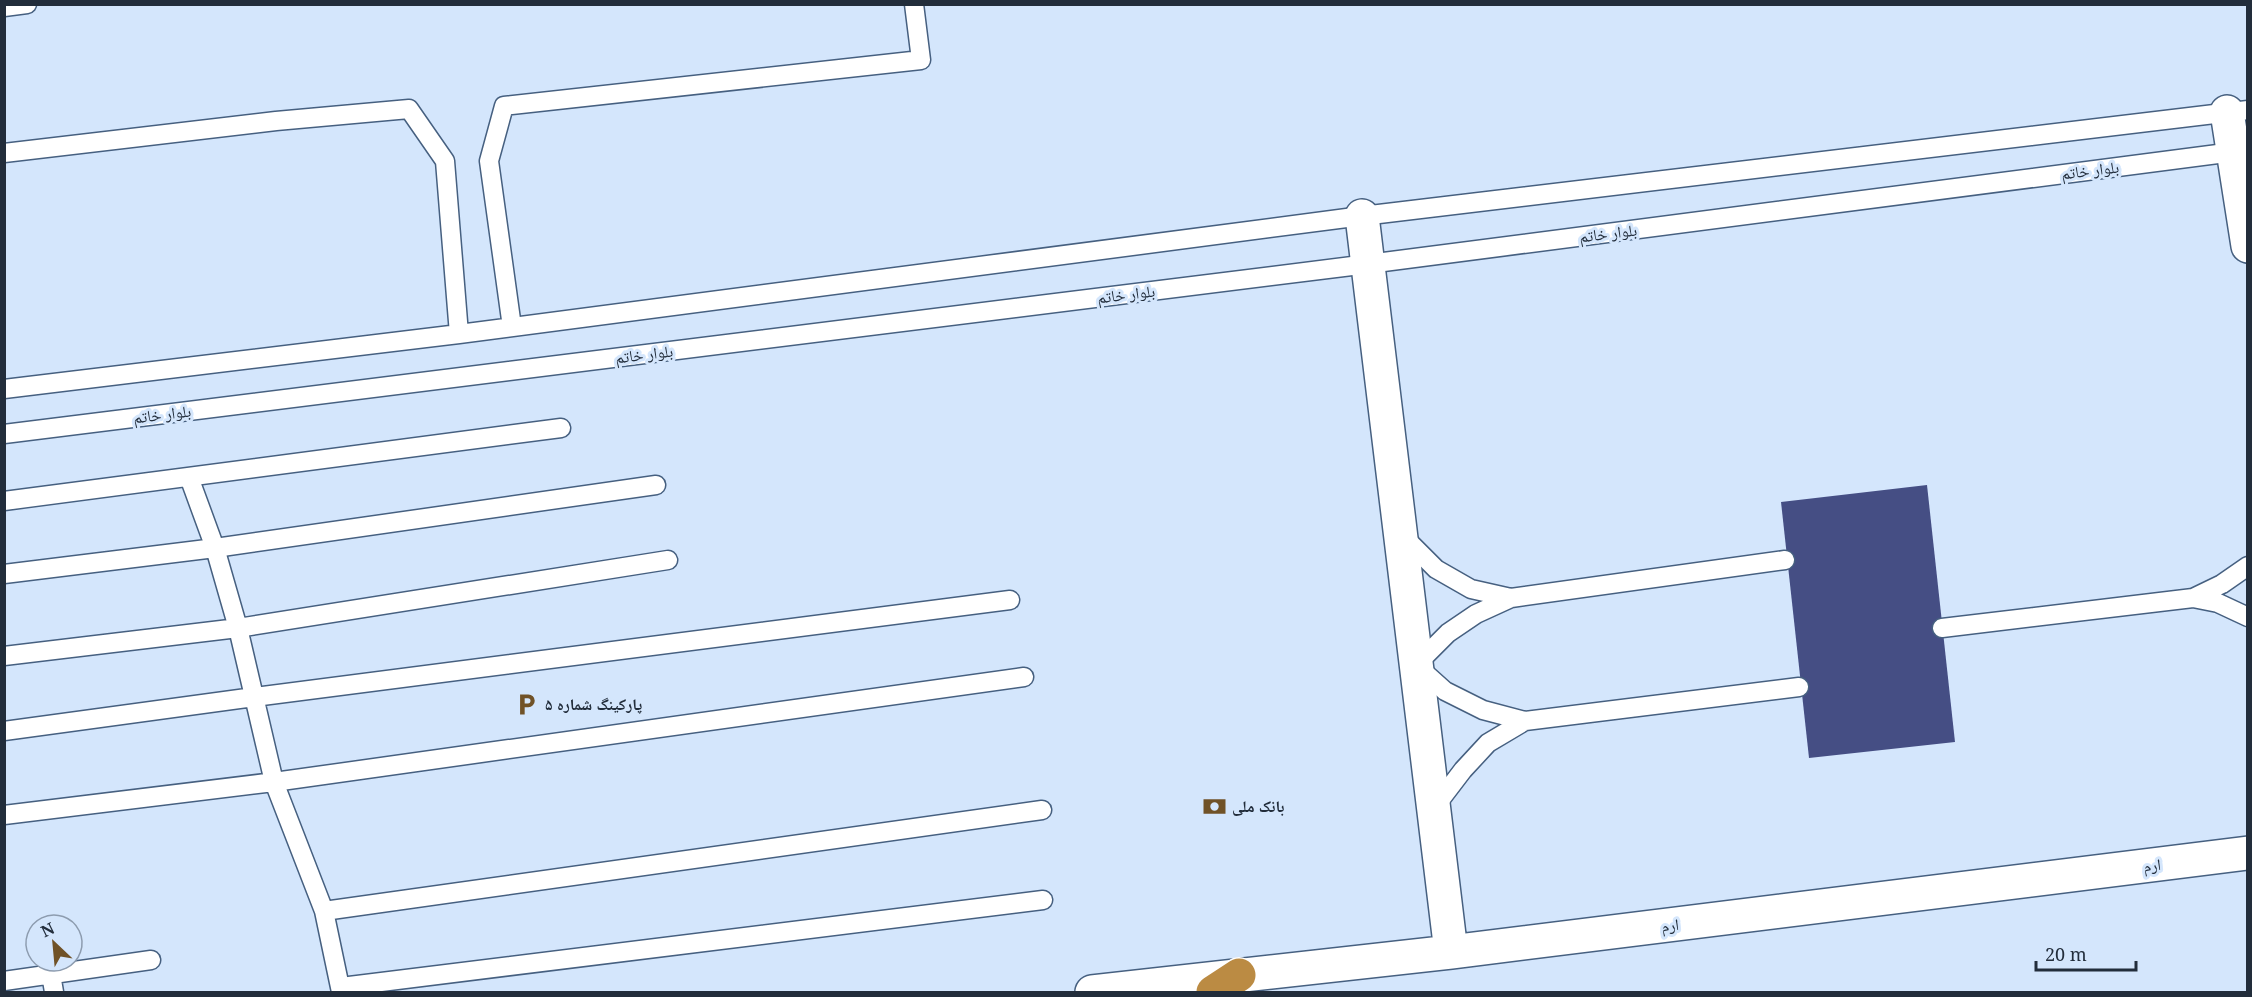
<svg xmlns="http://www.w3.org/2000/svg" width="2252" height="997" viewBox="0 0 2252 997" font-family="'Noto Serif','Noto Naskh Arabic',serif">
	<rect width="100%" height="100%" fill="#d4e6fc"/>
	<path fill="#454e84" d="M1927,485L1955,742L1809,758L1781,502Z"/>
	<g fill="none" stroke-linecap="round" stroke-linejoin="round">
		<defs>
			<path id="lane" d="M4,7L27,4
				M4,153L276,121L409,109L445,161L459,334
				M512,327L489,161L504,106L921,60L914,4
				M4,389L459,334L1362,216L2248,110
				M4,434L1368,264L2241,151
				M189,477L215,548L238,628L274,782L324,911L341,992
				M4,501L561,428
				M1403,536L1436,569L1471,589L1511,598L1476,614L1448,633L1416,665L1445,691L1483,710L1525,721L1488,743L1463,770L1434,808
				M2248,566L2222,584L2193,598L2218,603L2248,617
				M4,574L215,548L656,485
				M1511,598L1785,560
				M1942,628L2193,598
				M4,656L238,628L668,560
				M1525,721L1799,687
				M4,731L254,697L1010,600
				M4,815L274,782L1024,677
				M324,911L1042,810
				M51,974L54,992
				M4,981L151,960
				M341,987L1043,900"/>
			<path id="street" d="M2227,112L2248,246
				M1362,216L1451,952
				M1092,992L1451,952L2248,853"/>
			<path id="highway" d="M1213,992L1239,975"/>
		</defs>
		<use href="#lane" stroke="#466080" stroke-width="21"/>
		<use href="#street" stroke="#466080" stroke-width="36"/>
		<use href="#highway" stroke="#fff" stroke-width="36"/>
		<use href="#lane" stroke="#fff" stroke-width="18"/>
		<use href="#street" stroke="#fff" stroke-width="33"/>
		<use href="#highway" stroke="#bb8b43" stroke-width="33"/>
	</g>
	<defs>
		<symbol id="parking-bare" viewBox="-9 -9 18 18"><path d="M-3.5-5.5H1a3.5 3.5 0 0 1 0 7H-1V5.5H-3.5ZM-1-3.4V-.6H.8a1.4 1.4 0 0 0 0-2.8Z" fill="#705227" stroke="#d4e6fc" stroke-width="2.5" paint-order="stroke"/></symbol>
		<symbol id="bank-bare" viewBox="-9 -9 18 18"><path d="M-6-4H6V4H-6ZM0-2.3a2.3 2.3 0 1 0 0 4.6a2.3 2.3 0 1 0 0-4.6Z" fill="#705227" stroke="#d4e6fc" stroke-width="2.5" paint-order="stroke"/></symbol>
	</defs>
	<g fill-rule="evenodd">
		<use href="#parking-bare" x="510" y="688" width="33" height="33"/>
		<use href="#bank-bare" x="1198" y="790" width="33" height="33"/>
	</g>
	<g text-anchor="middle" dominant-baseline="central" stroke-width="6" stroke-linejoin="round" paint-order="stroke">
		<g font-size="16" fill="#222d3b" stroke="#d4e6fc">
			<text transform="translate(2090 170) rotate(-7)">بلوار خاتم</text>
			<text transform="translate(1608 233) rotate(-7)">بلوار خاتم</text>
			<text transform="translate(1126 294) rotate(-7)">بلوار خاتم</text>
			<text transform="translate(644 354) rotate(-7)">بلوار خاتم</text>
			<text transform="translate(162 414) rotate(-7)">بلوار خاتم</text>
			<text transform="translate(2152 865) rotate(-7)">ارم</text>
			<text transform="translate(1670 925) rotate(-7)">ارم</text>
		</g>
		<g font-size="16" font-weight="bold" fill="#222d3b" stroke="#d4e6fc" text-anchor="start">
			<text x="545" y="704">پارکینگ شماره ۵</text>
			<text x="1232" y="806">بانک ملی</text>
		</g>
	</g>
	<rect width="2252" height="997" fill="none" stroke="#222d3b" stroke-width="12"/>
	<g transform="translate(54 943) rotate(334)"><circle r="28" fill="#d4e6fc" stroke="#8d9caf" stroke-width="1.5"/>
	<path d="M0-4.5L10 22L0 15L-10 22Z" fill="#705227"/>
	<text y="-9" font-size="16" font-weight="bold" text-anchor="middle" fill="#222d3b">N</text>
	</g>
	<path d="M2036 961v9h100v-9" fill="none" stroke="#222d3b" stroke-width="3"/>
	<text x="2045" y="961" font-size="18" fill="#222d3b" stroke="#d4e6fc" stroke-width="4.5" paint-order="stroke">20 m</text>
</svg>
